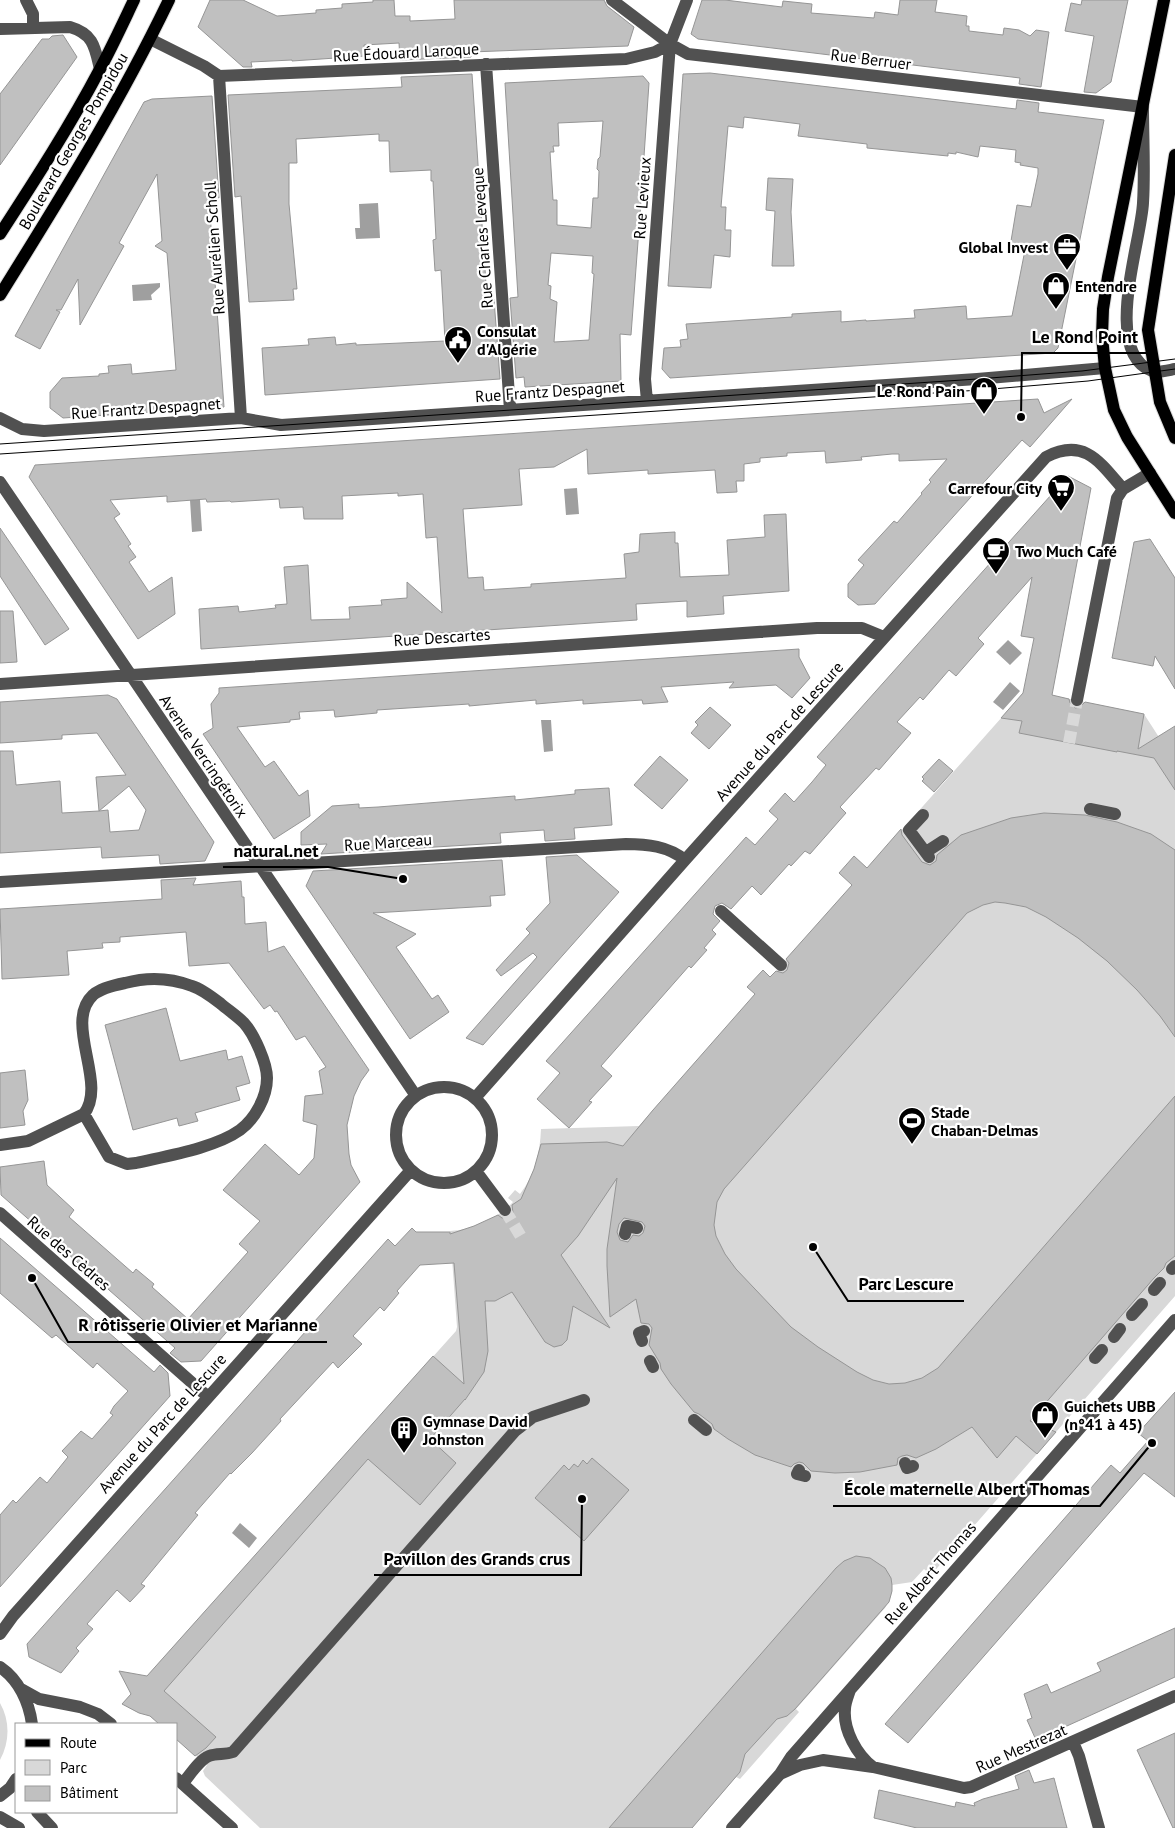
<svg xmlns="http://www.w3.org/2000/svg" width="1175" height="1828" viewBox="0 0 1175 1828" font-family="'PT Sans',sans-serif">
	<rect width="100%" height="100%" fill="#fff"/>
	<path fill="#d8d8d8" d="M1026,690L1144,714L1175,762V1296L931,1575L924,1569L912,1582L892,1585L891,1596L885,1608L796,1709L799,1712L740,1779L736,1777L692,1828H260L205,1776L203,1771L207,1765L176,1739V1724H159L146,1712L139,1713L122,1704L456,1331L457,1327L450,1231C473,1230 496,1219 513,1202L508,1198L515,1190L520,1194C535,1175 540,1153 541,1129L639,1126Z
		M0,1703C10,1721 10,1741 0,1760Z"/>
	<path fill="#9f9f9f" d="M378,203L380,238L356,239L355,228H360L359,204Z
		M160,283V287L151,295L152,300L133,301L132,285Z
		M577,488L579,514L566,515L564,489Z
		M190,500H200L202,531L192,532Z
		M1008,640L1022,653L1010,665L996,652Z
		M1010,682L1020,691L1003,710L993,702Z
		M551,720L553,751L544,752L541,720Z
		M240,1523L257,1538L249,1548L232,1533Z"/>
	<path fill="#c0c0c0" stroke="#959595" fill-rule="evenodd" d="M210,0H243L277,16L316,13V10L342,8V4L373,2V0H394L395,16H410V21L455,19L454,0H604L607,6L634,27L628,46L471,52V57L400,60L399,43L364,45L365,56L292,61V60L251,62L252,67H243L198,27Z
		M702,0H725L782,7L783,1L812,4L811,13L874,18L875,12L898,15L900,0H937L935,12L967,16L966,26H969V31L1003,35L1004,28L1019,30L1030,36L1036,30L1049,32L1041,87L1019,84L1020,78L698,39L691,34Z
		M1082,0H1128L1111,82L1096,93L1084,92L1094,36L1065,31L1071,3L1081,5Z
		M63,35L77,57L0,165V94L42,39H49L52,36Z
		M710,73L1016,109L1017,100L1039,103L1038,112L1104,120L1058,348L1053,353L670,378L662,369L664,348L681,347L680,340L688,339L686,324L792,317V314L841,311V322L866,320V321L915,318L914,310L966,306L967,319L1012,316L1025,250L1010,247L1017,205L1031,207L1038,174V168L1020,165L1021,163L1015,162L1016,150L980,146L978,157L956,152V154L948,153V156L867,148V144L798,136L800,124L744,117L743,128L728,126L721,207H726L725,230H731L730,257L714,255L711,288L668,286L683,74Z
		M472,74L487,299H494L500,379L265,395L262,348L309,345L308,339L335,337L336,345L356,343V345L445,341L441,270L435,271L433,240L436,239L433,181H431V170L390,172L389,141H379V134L296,139L297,163H289V204L297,289H293L294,300L249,302L241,196L235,197L228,95L402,87L401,77Z
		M643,76L649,83L640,215L631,335L620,334L621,381L525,387L524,377L516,378L510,298L518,297L505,83ZM603,121L600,157L598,159L597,169L599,171L598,198H593L591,228L557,225V200H553L550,152H554L553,146H559L558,123ZM551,253L593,256L592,273L594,274L589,340L554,342L557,302L550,299L551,286L548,285Z
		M212,96L219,198L209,199L224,407L63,418L50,408V392L62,378L99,376V374L109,373L108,366L131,364L132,374L176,370L167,253L155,246L162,241L157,174L119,243L124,246L80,325L78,279L61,310H56L60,312L40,349L15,336L144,102L152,99Z
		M768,178L793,179L791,212L794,266H772L775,211L766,210Z
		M1038,399L1044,413L1072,399L1030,447L1022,440L875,604L858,605L848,597V584L864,565L858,560L894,521L897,523L922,494L921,493L931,482L929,480L947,459L899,461V454H892L861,457L862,460L826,463L825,451L787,453V456L760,458V462L744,464V481H736L737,492L717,493L715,470L648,474V470L588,474L587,449L554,467L519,469L522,505L463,509L468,578L483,577L484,590L531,587V584L626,578L624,554L639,552L640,534L675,532V543H678L680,577L729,575L727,540L765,537L764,515L786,514L789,591L723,596L724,614L687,617V601L636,604L637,620L201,649L199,609L238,606L239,612L276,608L275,605L287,604L284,567L308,565L311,620L350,619L349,607L382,605L381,600L407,598V582L442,613L437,537L426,538L423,494L398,496V493L342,496L343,519H304L303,507L280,508L279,499L231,502L230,501L207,502L206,499L167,502V496L110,500L120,514L114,518L131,544L128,546L136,557L129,562L149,592L172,577L175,614L138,639L29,477L35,465Z
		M1068,476L1091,488L1052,695L1069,699L1070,703L1075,708L1080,707L1085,702L1144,714L1138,749L1175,726V790L1154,758L1117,751V752L1019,733L1022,721L1001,718L1023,693L1034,638L1021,636L1032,577L978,638L984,644L956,676L949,670L923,700L920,697L897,722L911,733L879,770L876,768L840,807L846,813L810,854L805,851L791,866L789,864L761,895L752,886L731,909L722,903L715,906L713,914L720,921L712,930L716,934L704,948L707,950L691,968L689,966L601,1066L612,1076L589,1101L592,1102L569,1128L537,1099L560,1073L546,1061L746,837L755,845L778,819L769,811L785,793L794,802L812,782L826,765L817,757Z
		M0,528L69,629L45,645L0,576Z
		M1150,539L1175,578V689L1155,656L1153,666L1112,658L1134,542Z
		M0,611H13L17,662L0,663Z
		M799,649V657L810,678L792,698L776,685L729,688L734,682L661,687L668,702L643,704L642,700L583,704V700L536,704V700L469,706V704L377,710V713L335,717L334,710L299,712L300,719L290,720V722L237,727L265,767L274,761L299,796L308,790L310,816L274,839L203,734L213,728L211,704L219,693V688Z
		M108,695L117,699L214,842L205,861L160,864L159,855L102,858L101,847L0,853V751H13L16,785L60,781L62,813L99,811L96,777L126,775L97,733L62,735V739L0,743V702ZM129,786L146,810L139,830L110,832L108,810L99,811Z
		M710,707L731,725L709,749L691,733L698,725L695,722Z
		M660,756L688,780L662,809L634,785Z
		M939,759L953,771L934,792L922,781L924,779L922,777Z
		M609,788L612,825L574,828L575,839L545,841L544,830L500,833L501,843L321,854L327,844L301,845V832L332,806L359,804V808L378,807L515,796V800L575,794V790Z
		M1044,813L1085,815L1117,822L1151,834L1175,850V1037L1160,1016L1137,990L1107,961L1078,938L1046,917L1026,907L1005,903L995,902L983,905L967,913L724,1189L717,1202L714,1225L716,1236L725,1254L736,1269L791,1327L818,1347L857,1372L873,1380L889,1384L905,1383L922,1378L938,1368L1175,1096V1256L1166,1263L1164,1268L1154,1278L1030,1421L1056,1432L1037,1454L1016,1436L997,1458L972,1427L936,1449L916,1458L907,1455L902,1456L898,1458L897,1465L860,1472L835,1473L811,1471L803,1463L799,1462L794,1464L791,1467L755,1455L728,1439L714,1429L712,1424L699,1414L694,1412L671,1384L661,1369L660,1363L649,1345L652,1328L649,1324L641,1323L636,1299L610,1317L607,1266V1249L617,1178L578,1236L561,1255L610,1328L573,1306L567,1340L562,1345L554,1347L545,1342L512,1292L495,1301H485L488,1351L484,1372L465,1400V1399L430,1439L456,1463L420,1505L368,1459L164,1691L216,1737L206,1748L195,1756L176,1739V1724H159L150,1716L139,1713L122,1704L131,1694L119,1671L147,1676L433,1356L464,1384L454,1263L420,1265L397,1291L399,1293L384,1311L380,1307L353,1336L362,1344L338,1368L333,1362L280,1419L281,1421L252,1453L231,1474L230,1473L195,1513L198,1515L141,1584L145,1586L130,1602L117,1590L87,1624L93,1629L76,1648L79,1651L61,1673L29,1657L27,1644L388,1239L395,1246L412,1228L416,1232H450V1234L474,1226L498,1215L502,1218L509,1217L513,1213L512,1205L521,1199L534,1169L541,1144L607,1142L623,1146L653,1110L755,994L747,987L763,970L770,977L776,971L783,973L787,970L789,963L786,959L852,885L839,873L854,856L867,868L901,829L902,835L922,862L930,865L936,861L937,855L961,835L1011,818ZM624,1218L642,1222L645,1226L643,1233L639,1236L633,1235L628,1242L620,1240L617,1232L619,1224Z
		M577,855L619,892L483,1045L466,1038L537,957L533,953L501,976L496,970L530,933L526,929L550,903L546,857Z
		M502,860L505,895L490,896L491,906L373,913L416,934L396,947L432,999L438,995L449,1012L410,1039L306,886L313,871Z
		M196,878L193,885L241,881L242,897H244L245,924L266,922L268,952L284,946L369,1070L361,1081L354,1096L347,1125L349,1154L351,1165L360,1182L201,1361L181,1362L170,1353L175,1348L1,1195L0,1167L44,1161L47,1185L74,1210L69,1217L133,1273L136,1269L154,1284L152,1287L188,1319L248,1252L239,1244L260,1221L223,1190L265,1144L299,1175L314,1158L317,1125L303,1121L305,1096L323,1094L319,1071L326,1067L305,1036L296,1040L277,1011L275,1012L270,1005L264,1009L229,963L189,966L186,932L120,937V942L102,943L103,948L67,951L69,975L2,979L0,909L162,899L161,880Z
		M166,1008L180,1061L226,1050L228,1060L242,1056L250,1083L236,1087L240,1100L195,1113L198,1121L179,1126L177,1118L133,1130L105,1025Z
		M25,1070L28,1100L23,1111L25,1125L0,1128V1073Z
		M0,1238L154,1372L160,1365L168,1373L170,1396L0,1587V1515L13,1500L16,1503L19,1500L40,1477L47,1483L68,1457L62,1451L81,1431L92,1439L113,1415L110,1413L114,1406L128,1391L97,1363L93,1368L56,1335L52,1338L0,1293Z
		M1175,1392V1497L1144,1473L908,1743L885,1724L1111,1465L1120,1473L1148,1441L1138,1433Z
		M592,1458L629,1490L584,1541L535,1498L564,1465L569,1470L574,1464L578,1467L583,1460L587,1464Z
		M856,1556L870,1558L885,1568L891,1578L892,1585V1591L889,1602L795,1709L787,1716L777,1719L745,1754L740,1772L692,1828H609L836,1568L844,1561Z
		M1175,1628V1677L1036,1740L1027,1720L1032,1718L1024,1694L1047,1684L1051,1693L1101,1671L1097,1663Z
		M1175,1733V1828H1173L1137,1750Z
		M1029,1770L1034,1783L1054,1778L1067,1828H917L874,1818L879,1790L955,1807L956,1802L975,1806L974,1803L983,1799L1019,1789L1015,1776Z"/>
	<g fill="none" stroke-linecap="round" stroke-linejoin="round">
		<path stroke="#d9d9d9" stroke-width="12" stroke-dasharray="12 6" stroke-linecap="butt" d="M1069,743L1077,700
			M505,1210L523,1240"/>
		<defs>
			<path id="major" d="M1164,0L1108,277L1103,309L1102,336L1105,368L1114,410L1127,437L1175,513
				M1175,155L1148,330L1160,402L1175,438
				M0,234C35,180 70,126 100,69C112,47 123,23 134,0
				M0,295C60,199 120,102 169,0"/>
		</defs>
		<use href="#major" stroke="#dbdbdb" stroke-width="14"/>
		<path stroke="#515151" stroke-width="12" d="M26,0L33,14V28
			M612,0L670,44L688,54L1143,107C1143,139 1145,171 1143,203C1141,243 1102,352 1152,371C1158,373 1169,370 1175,369
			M0,29L70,27C94,34 95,48 100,69
			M150,39L204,66L219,76L626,59L655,52L670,44
			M486,64L510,410
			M219,76L241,418
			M647,401L645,379L670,44L687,0
			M0,418L22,429L44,431L241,418L281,425L977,379L1105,368
			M0,482L416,1096
			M0,684L817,628H862L884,637
			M1077,700L1117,498L1123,489L1150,473
			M1090,809L1115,814
			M923,815L909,830L929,857
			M926,852L943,841
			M0,882L626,844C647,844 668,846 685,860
			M721,911L781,965
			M396 1135a48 48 0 1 1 96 0a48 48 0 1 1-96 0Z
			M475,1098L685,860L1046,457C1084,437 1100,462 1123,489
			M0,1145L28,1141L84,1114C108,1083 63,1023 93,995C101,988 115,985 125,983C147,977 171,978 192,986C202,989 212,997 221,1004C228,1010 237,1016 244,1023C254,1034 267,1063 267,1078C267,1097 255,1119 240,1130C215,1148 166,1156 136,1163L127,1164L109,1157L84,1114
			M476,1171L505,1210
			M0,1213L207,1396
			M625,1234L627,1226L637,1228
			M1172,1269L1175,1266
			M1154,1290L1160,1283
			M1132,1315L1142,1304
			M1114,1337L1120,1329
			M642,1341L639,1333L644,1331
			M1095,1358L1102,1350
			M650,1361L653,1367
			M694,1420L706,1430
			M905,1463L907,1468L913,1466
			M799,1470L797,1474L805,1476
			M0,1634L13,1616L411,1170
			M0,1667C19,1680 29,1702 32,1724
			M21,1689L39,1699L80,1707L98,1714L111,1724
			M850,1690C848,1696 845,1703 845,1709C843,1730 857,1755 873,1767
			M1073,1742L1079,1756L1099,1828
			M780,1774L800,1765L823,1760L873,1767L964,1788L971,1787L1175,1696
			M176,1778L232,1828
			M183,1783C190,1775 199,1760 209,1756C217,1753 225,1755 233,1752L515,1431L533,1417L584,1400
			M0,1796L10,1788L16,1779
			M37,1812L52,1828
			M0,1817L19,1828
			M732,1828L780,1774L791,1757L1175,1320"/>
		<use href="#major" stroke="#000" stroke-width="12"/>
		<path stroke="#000" stroke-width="1" d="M0,444L977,379L1082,371L1175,359
			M0,454L980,390L1088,381L1175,369"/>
	</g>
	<defs>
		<symbol id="office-pin" viewBox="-11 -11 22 30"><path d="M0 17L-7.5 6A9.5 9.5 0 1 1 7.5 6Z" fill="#000" stroke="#fff"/><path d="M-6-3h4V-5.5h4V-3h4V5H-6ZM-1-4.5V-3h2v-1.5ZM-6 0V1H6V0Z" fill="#fff"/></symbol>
		<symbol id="shop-pin" viewBox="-11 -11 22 30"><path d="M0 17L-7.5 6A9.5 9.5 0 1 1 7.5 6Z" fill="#000" stroke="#fff"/><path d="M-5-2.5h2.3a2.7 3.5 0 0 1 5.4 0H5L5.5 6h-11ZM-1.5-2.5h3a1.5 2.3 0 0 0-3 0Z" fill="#fff"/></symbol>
		<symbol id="civic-pin" viewBox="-11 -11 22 30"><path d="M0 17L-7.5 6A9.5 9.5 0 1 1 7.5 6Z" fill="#000" stroke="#fff"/><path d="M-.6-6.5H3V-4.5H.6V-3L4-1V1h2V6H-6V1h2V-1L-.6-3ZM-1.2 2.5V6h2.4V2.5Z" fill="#fff"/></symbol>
		<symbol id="supermarket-pin" viewBox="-11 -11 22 30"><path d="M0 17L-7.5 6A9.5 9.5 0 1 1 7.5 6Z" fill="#000" stroke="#fff"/><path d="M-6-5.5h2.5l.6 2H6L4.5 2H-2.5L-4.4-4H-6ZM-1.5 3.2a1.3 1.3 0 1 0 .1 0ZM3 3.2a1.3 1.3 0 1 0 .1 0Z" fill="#fff"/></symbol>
		<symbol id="cafe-pin" viewBox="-11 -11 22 30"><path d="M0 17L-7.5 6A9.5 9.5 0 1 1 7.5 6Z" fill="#000" stroke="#fff"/><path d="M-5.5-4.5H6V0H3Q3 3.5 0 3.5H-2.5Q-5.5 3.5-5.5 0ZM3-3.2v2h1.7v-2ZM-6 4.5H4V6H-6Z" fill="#fff"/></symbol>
		<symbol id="stadium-pin" viewBox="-11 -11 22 30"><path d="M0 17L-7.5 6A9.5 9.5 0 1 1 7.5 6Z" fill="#000" stroke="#fff"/><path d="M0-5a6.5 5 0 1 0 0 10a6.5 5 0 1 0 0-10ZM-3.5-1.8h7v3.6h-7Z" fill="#fff"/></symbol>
		<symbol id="building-pin" viewBox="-11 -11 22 30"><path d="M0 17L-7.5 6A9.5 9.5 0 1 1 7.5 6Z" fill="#000" stroke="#fff"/><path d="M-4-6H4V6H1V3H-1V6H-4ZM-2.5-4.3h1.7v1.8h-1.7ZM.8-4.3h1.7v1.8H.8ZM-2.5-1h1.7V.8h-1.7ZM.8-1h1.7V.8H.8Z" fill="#fff"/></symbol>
	</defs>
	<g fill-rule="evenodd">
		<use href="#office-pin" x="1051" y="231" width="32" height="43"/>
		<use href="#shop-pin" x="1040" y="270" width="32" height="43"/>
		<use href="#civic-pin" x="442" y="324" width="32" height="43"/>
		<use href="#shop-pin" x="968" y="375" width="32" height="43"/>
		<use href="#supermarket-pin" x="1045" y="472" width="32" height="43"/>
		<use href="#cafe-pin" x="980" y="535" width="32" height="43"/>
		<use href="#stadium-pin" x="896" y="1105" width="32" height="43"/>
		<use href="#shop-pin" x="1029" y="1399" width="32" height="43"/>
		<use href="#building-pin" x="388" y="1414" width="32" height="43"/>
	</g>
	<g text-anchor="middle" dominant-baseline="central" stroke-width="4.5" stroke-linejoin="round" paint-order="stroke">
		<g font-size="16" fill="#000" stroke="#fff">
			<text transform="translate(406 52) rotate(-3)">Rue Édouard Laroque</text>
			<text transform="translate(871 59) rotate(7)">Rue Berruer</text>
			<text transform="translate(73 141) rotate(-60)">Boulevard Georges Pompidou</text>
			<text transform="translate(642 198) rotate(-86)">Rue Levieux</text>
			<text transform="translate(482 238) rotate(-94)">Rue Charles Leveque</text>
			<text transform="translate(214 248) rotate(-94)">Rue Aurélien Scholl</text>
			<text transform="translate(550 391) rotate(-4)">Rue Frantz Despagnet</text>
			<text transform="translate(146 408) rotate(-4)">Rue Frantz Despagnet</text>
			<text transform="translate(442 637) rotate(-4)">Rue Descartes</text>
			<text transform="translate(779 731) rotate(-48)">Avenue du Parc de Lescure</text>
			<text transform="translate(204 756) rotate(56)">Avenue Vercingétorix</text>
			<text transform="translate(388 842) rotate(-4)">Rue Marceau</text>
			<text transform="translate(69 1253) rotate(41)">Rue des Cèdres</text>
			<text transform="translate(162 1423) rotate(-48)">Avenue du Parc de Lescure</text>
			<text transform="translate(930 1573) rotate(-49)">Rue Albert Thomas</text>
			<text transform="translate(1021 1748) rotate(-24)">Rue Mestrezat</text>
		</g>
		<g font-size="16" font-weight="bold" fill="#000" stroke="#fff" text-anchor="start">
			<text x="1048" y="247" text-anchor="end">Global Invest</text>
			<text x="1075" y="286">Entendre</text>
			<text x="477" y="331">Consulat<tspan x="477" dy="18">d'Algérie</tspan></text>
			<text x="965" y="391" text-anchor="end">Le Rond Pain</text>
			<text x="1042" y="488" text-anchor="end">Carrefour City</text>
			<text x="1015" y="551">Two Much Café</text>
			<text x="931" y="1112">Stade<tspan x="931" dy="18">Chaban-Delmas</tspan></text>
			<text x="1064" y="1406">Guichets UBB<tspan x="1064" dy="18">(n°41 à 45)</tspan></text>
			<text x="423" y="1421">Gymnase David<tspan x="423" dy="18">Johnston</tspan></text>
		</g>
	</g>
	<path fill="none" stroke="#000" stroke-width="2" d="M1021 417L1022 353H1149M403 879L328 867H223M813 1247L848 1301H964M32 1278L68 1342H327M1152 1443L1100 1506H833M582 1499L581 1575H374"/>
	<g fill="#000" stroke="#fff" stroke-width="2">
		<circle cx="1021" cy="417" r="5"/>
		<circle cx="403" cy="879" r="5"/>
		<circle cx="813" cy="1247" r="5"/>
		<circle cx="32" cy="1278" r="5"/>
		<circle cx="1152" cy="1443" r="5"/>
		<circle cx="582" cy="1499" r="5"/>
	</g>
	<g font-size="18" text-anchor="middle" font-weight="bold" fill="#000" stroke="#fff" stroke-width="4.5" stroke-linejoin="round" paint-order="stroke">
		<text x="1085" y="343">Le Rond Point</text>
		<text x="276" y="857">natural.net</text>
		<text x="906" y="1290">Parc Lescure</text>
		<text x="198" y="1331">R rôtisserie Olivier et Marianne</text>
		<text x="967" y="1495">École maternelle Albert Thomas</text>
		<text x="477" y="1565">Pavillon des Grands crus</text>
	</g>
	<rect x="15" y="1723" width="162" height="90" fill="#ffffff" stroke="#999999"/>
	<rect x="25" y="1739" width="25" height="8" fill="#000000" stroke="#999999"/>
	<text x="60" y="1748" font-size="15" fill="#000000">Route</text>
	<rect x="25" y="1760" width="25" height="15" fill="#d8d8d8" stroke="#999999"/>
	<text x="60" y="1773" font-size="15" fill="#000000">Parc</text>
	<rect x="25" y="1786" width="25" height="15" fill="#c0c0c0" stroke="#999999"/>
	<text x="60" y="1798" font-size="15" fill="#000000">Bâtiment</text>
</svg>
